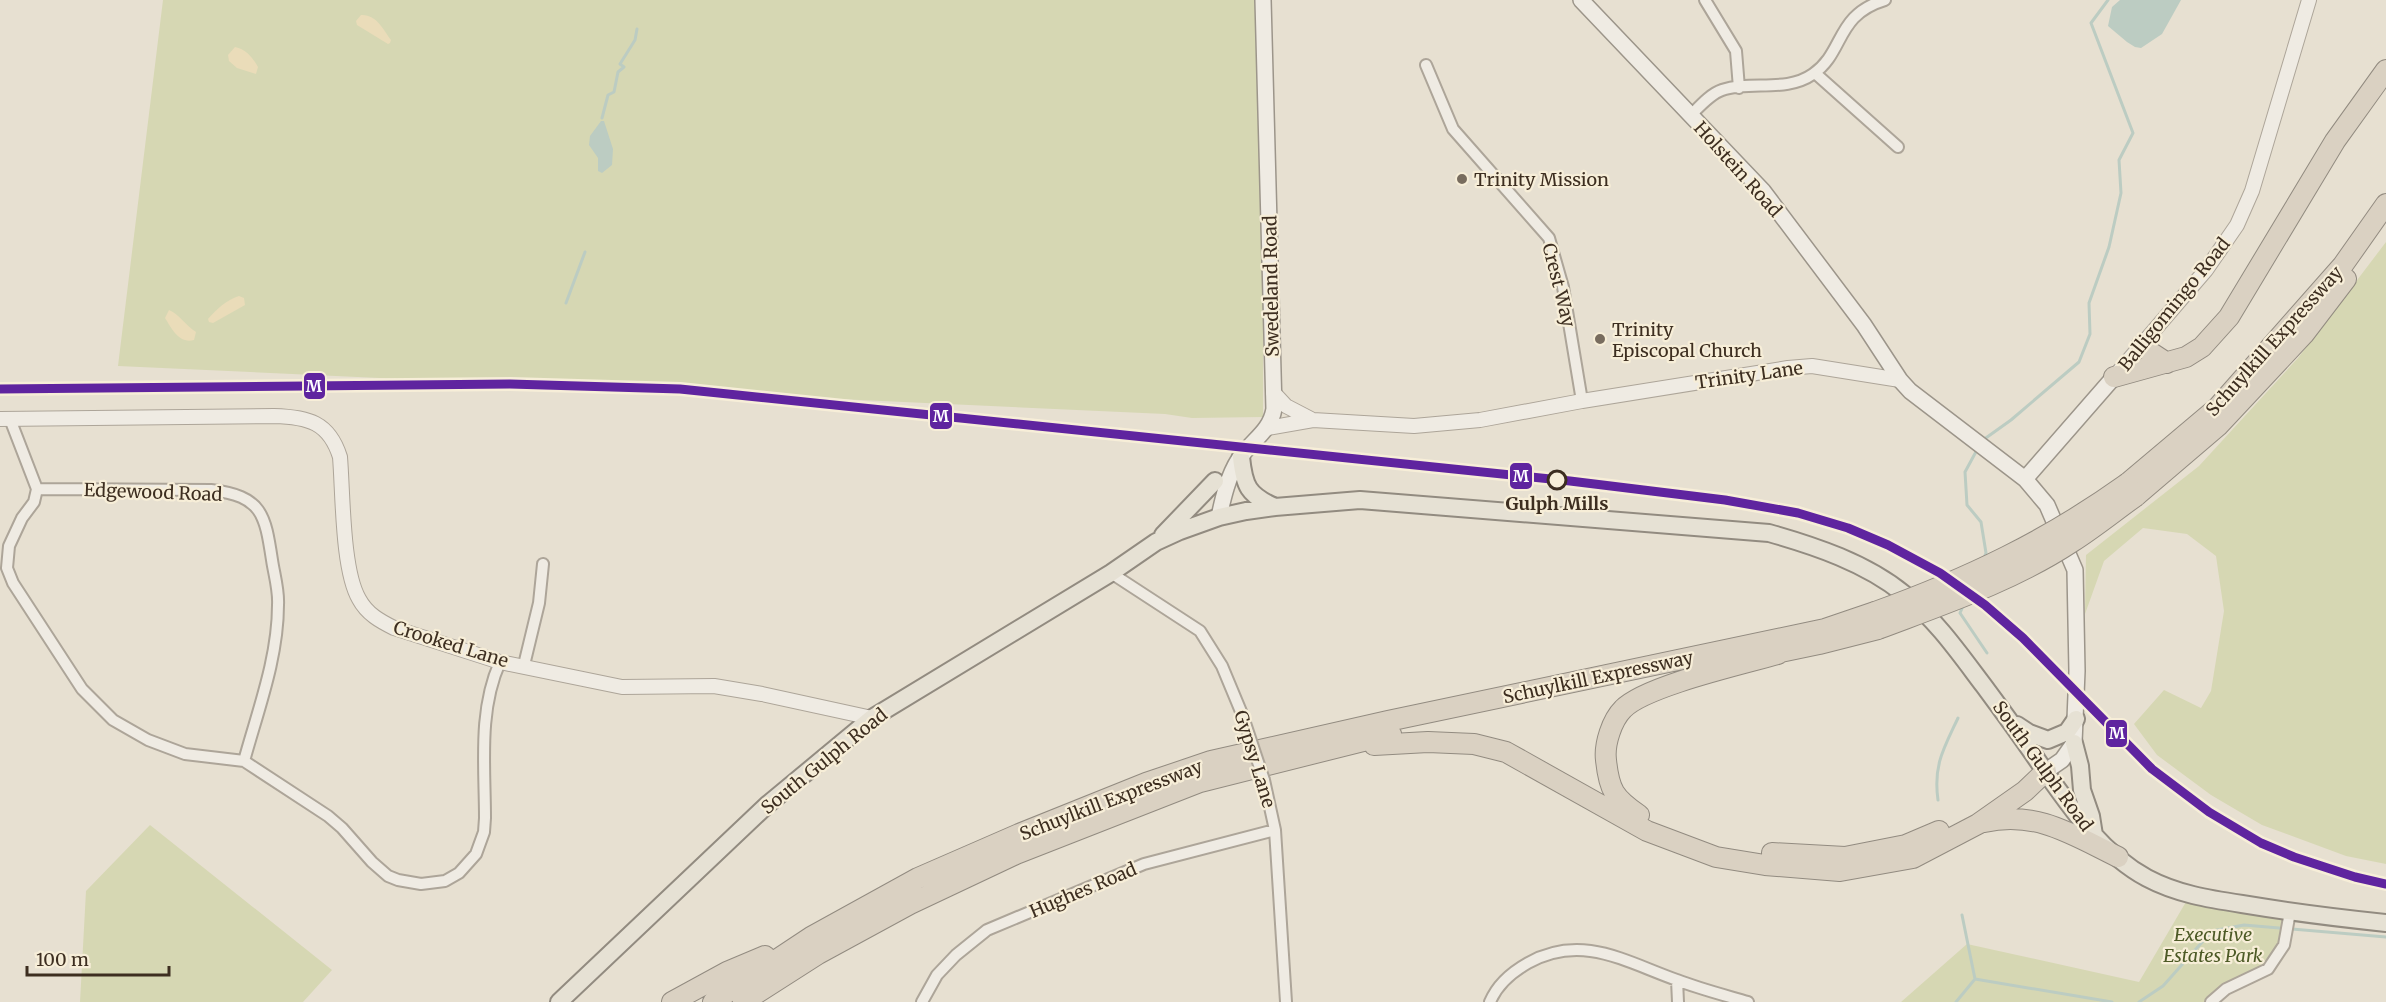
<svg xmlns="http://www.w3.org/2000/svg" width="2386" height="1002" viewBox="0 0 2386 1002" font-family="Merriweather,serif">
	<rect width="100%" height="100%" fill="#e7e0d1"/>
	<path fill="#d6d7b3" d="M163,0H1264L1263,417L1192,418L1165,414L118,366Z
		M2386,242V864L2346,856L2262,825L2211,795L2157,755L2134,724L2164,690L2201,708L2211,691L2224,611L2216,556L2187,534L2143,528L2104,561L2085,614L2086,555L2199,466L2298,358Z
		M150,825L332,970L303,1002H80L86,891Z
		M2190,895L2290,912L2289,921L2268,969L2211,1002H1901L1967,944L2139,982Z"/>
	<path fill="#eadcb9" d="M361,15C376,14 383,29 391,40L390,43L388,44L357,25L356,21Z
		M235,47C246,49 253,58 258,67L256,74L237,68L229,61L228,55Z
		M239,296L244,298L245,305L213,323L209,322L208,319C217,309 226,300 239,296Z
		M169,310C180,315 185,325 196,332L194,340C179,344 172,329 165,318Z"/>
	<path fill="#bcccc2" d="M2120,0H2181L2162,34L2141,48L2135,47L2127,42L2108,26L2112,7Z
		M601,121H604L613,149L612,165L602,173L598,171V158L589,145L590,136Z"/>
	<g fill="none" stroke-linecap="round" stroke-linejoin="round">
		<path stroke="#bcccc2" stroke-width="3" d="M602,118L608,95L614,92L618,72L624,67L620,64L635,40L637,29
			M566,303L585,252
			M1983,440L2011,420L2079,362L2090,334L2089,303L2109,247L2121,193L2119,160L2133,133L2091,23L2108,0
			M1978,448L1965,472L1967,505L1981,522L1986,553L1984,558
			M1964,604L1960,613L1987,653
			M1938,800C1933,765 1944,748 1958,718
			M1962,915L1975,979L2112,1002
			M1956,1002L1975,979
			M2139,1002L2163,986L2212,931L2244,925L2386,937"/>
		<defs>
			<path id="minor" d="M1705,0L1736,51L1739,88
				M1426,65L1453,129L1549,238L1563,287L1582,401
				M1815,73L1898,147
				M1690,116C1699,107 1710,94 1722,90C1751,80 1786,93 1813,74C1845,52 1835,15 1885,0
				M10,419L37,489L34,502L22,518L9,546L7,568L13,583L82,689L113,720L148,740L185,754L244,761L328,816L342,828L372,862L388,876L398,880L421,884L445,881L459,873L476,854L484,832L485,818C485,766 478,711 500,662
				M37,489L211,490C262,496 265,514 272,560C274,574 279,590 278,605C278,658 258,710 244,761
				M1111,573L1200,631L1222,666L1242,714
				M524,665L539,603L543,564
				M1264,780L1275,830L1286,1002
				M1677,980L1678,1002
				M922,1002L937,975L956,955L987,930L1144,864L1275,830
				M1490,1002C1497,985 1512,972 1528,963C1582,933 1626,962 1677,980C1700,989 1724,995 1748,1002
				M2211,1002L2226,989L2268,969L2284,945L2290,912"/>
			<path id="tertiary" d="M2114,377L2206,270L2237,225L2252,191L2309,0
				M1273,392L1286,406L1311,419
				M0,419L274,416C308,417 329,422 340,457C343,493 342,570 359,599C367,614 380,621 394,628L500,662L622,687L714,686L762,694L872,718
				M1268,428L1313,420L1414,426L1480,420L1582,401L1788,368L1812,366L1900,380"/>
			<path id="secondary" d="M1581,0L1763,191L1864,325L1900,380L1910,391L2025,479L2047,505L2075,570L2077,671L2074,743L2062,760L2046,771
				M2025,479L2114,377
				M1219,517C1223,498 1228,476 1239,459C1252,440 1270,432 1274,409L1263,0"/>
			<path id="primary" d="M1241,457C1244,486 1248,495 1275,507
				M1163,535L1215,481
				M2017,725L2029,733L2048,740L2067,732L2076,719
				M2074,743L2080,766L2082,790L2091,816L2094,835
				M559,1002L767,805L872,718L1111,573L1156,542L1180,531L1219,517L1246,511L1275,507L1360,500L1769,533C1815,546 1866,563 1904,594C1937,621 1959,653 1984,686C2004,713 2023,739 2042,767C2071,808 2101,853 2147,878C2177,894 2209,899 2242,904C2290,912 2338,918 2386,923"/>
			<path id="motorway" d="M2141,346L2167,363
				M2114,377L2186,357L2202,347L2229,317L2335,141L2386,70
				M2128,483L2217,408L2343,265L2386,204
				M2136,496L2218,426L2304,334L2346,279
				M1766,655L1819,644L1878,629
				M1374,745L1428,742L1474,744L1506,752L1647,831L1716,857L1765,865L1840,871L1913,858L1978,824L2025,791L2046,771
				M1639,815C1614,798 1609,790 1606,760C1604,744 1612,720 1623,709C1645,686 1743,664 1778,654
				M1984,822C2036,810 2073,835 2118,857
				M1772,853L1845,857L1906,845L1939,831
				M672,1002L727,972L765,956
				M713,1002L811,937L918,878L1019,834L1146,783L1211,761L1388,721L1825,629L1875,612
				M743,1002L818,954L910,904L1016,854L1200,782L1391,734"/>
		</defs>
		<use href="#minor" stroke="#ada599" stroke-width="14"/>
		<use href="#tertiary" stroke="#ada599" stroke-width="16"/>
		<use href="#secondary" stroke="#9c958a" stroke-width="18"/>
		<use href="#primary" stroke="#928b80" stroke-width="20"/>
		<use href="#motorway" stroke="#928b80" stroke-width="22"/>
		<use href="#minor" stroke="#efebe3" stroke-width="10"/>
		<use href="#tertiary" stroke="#efebe3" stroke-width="14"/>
		<use href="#secondary" stroke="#efebe3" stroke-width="15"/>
		<use href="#primary" stroke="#e6e1d4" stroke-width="16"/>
		<use href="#motorway" stroke="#dad1c2" stroke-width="20"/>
		<defs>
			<path id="minor-bridge" d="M1242,714L1264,780"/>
			<path id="motorway-bridge" d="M1875,612C1969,578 2047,541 2128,483
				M1878,629C1944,604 2013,581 2072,542C2094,528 2115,511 2136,496"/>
		</defs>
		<use href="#minor-bridge" stroke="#ada599" stroke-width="14" stroke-linecap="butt"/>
		<use href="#motorway-bridge" stroke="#928b80" stroke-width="22" stroke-linecap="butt"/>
		<use href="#minor-bridge" stroke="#efebe3" stroke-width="10"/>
		<use href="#motorway-bridge" stroke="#dad1c2" stroke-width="20"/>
		<defs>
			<path id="rail-1" d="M0,389L510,384L680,389L1570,481L1725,500L1798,513L1848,528L1888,545L1940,573L1985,605L2023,638L2152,769L2209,812L2261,843L2294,857L2355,877L2386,884"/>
		</defs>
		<use href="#rail-1" stroke="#f7eed8" stroke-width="14"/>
		<use href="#rail-1" stroke="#5f249f" stroke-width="9"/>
	</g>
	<g fill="#786c5e" stroke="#f7eed8" stroke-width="2">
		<circle cx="1462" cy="179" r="6"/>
		<circle cx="1600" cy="339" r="6"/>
	</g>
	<circle fill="#f7eed8" stroke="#3d2e20" stroke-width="3" cx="1557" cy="480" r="9"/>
	<g text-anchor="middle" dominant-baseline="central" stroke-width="4.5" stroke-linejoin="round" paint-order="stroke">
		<g font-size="18" fill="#3d2e20" stroke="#f7eed8">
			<text transform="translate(1738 169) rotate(48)">Holstein Road</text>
			<text transform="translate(1559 285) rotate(76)">Crest Way</text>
			<text transform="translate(1271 286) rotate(-91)">Swedeland Road</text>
			<text transform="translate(2174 304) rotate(-51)">Balligomingo Road</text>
			<text transform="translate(2274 341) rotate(-48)">Schuylkill Expressway</text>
			<text transform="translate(1749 375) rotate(-8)">Trinity Lane</text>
			<text transform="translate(153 492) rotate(2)">Edgewood Road</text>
			<text transform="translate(451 644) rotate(17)">Crooked Lane</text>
			<text transform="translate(1598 677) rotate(-12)">Schuylkill Expressway</text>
			<text transform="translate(1255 759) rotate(73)">Gypsy Lane</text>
			<text transform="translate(824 761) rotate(-39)">South Gulph Road</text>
			<text transform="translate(2043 766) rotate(54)">South Gulph Road</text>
			<text transform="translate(1111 800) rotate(-21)">Schuylkill Expressway</text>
			<text transform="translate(1083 890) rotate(-23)">Hughes Road</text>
		</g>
		<g font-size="18" fill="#3d2e20" stroke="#f7eed8" text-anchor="start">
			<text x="1474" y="179">Trinity Mission</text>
			<text x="1612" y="329">Trinity<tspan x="1612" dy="21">Episcopal Church</tspan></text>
		</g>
		<g font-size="18" font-weight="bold" fill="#3d2e20" stroke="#f7eed8">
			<text x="1557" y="503">Gulph Mills</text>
		</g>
		<g font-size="18" font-style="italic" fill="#4d5a26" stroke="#f7eed8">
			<text x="2213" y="934">Executive<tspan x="2213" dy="21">Estates Park</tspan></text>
		</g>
	</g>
	<g stroke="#f7eed8" stroke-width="2">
		<rect x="303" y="372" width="23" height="28" rx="6" fill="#5f249f"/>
		<rect x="929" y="402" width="24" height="28" rx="6" fill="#5f249f"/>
		<rect x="1509" y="462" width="24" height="28" rx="6" fill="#5f249f"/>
		<rect x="2105" y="719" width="23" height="29" rx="6" fill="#5f249f"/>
	</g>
	<g font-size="16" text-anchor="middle" font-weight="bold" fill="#fff">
		<text x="314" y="392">M</text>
		<text x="941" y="422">M</text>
		<text x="1521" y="482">M</text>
		<text x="2117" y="739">M</text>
	</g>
	<path d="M27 966v9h142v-9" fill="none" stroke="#3d2e20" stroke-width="3"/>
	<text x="36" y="966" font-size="18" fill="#3d2e20" stroke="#f7eed8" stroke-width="4.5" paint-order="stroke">100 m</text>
</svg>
